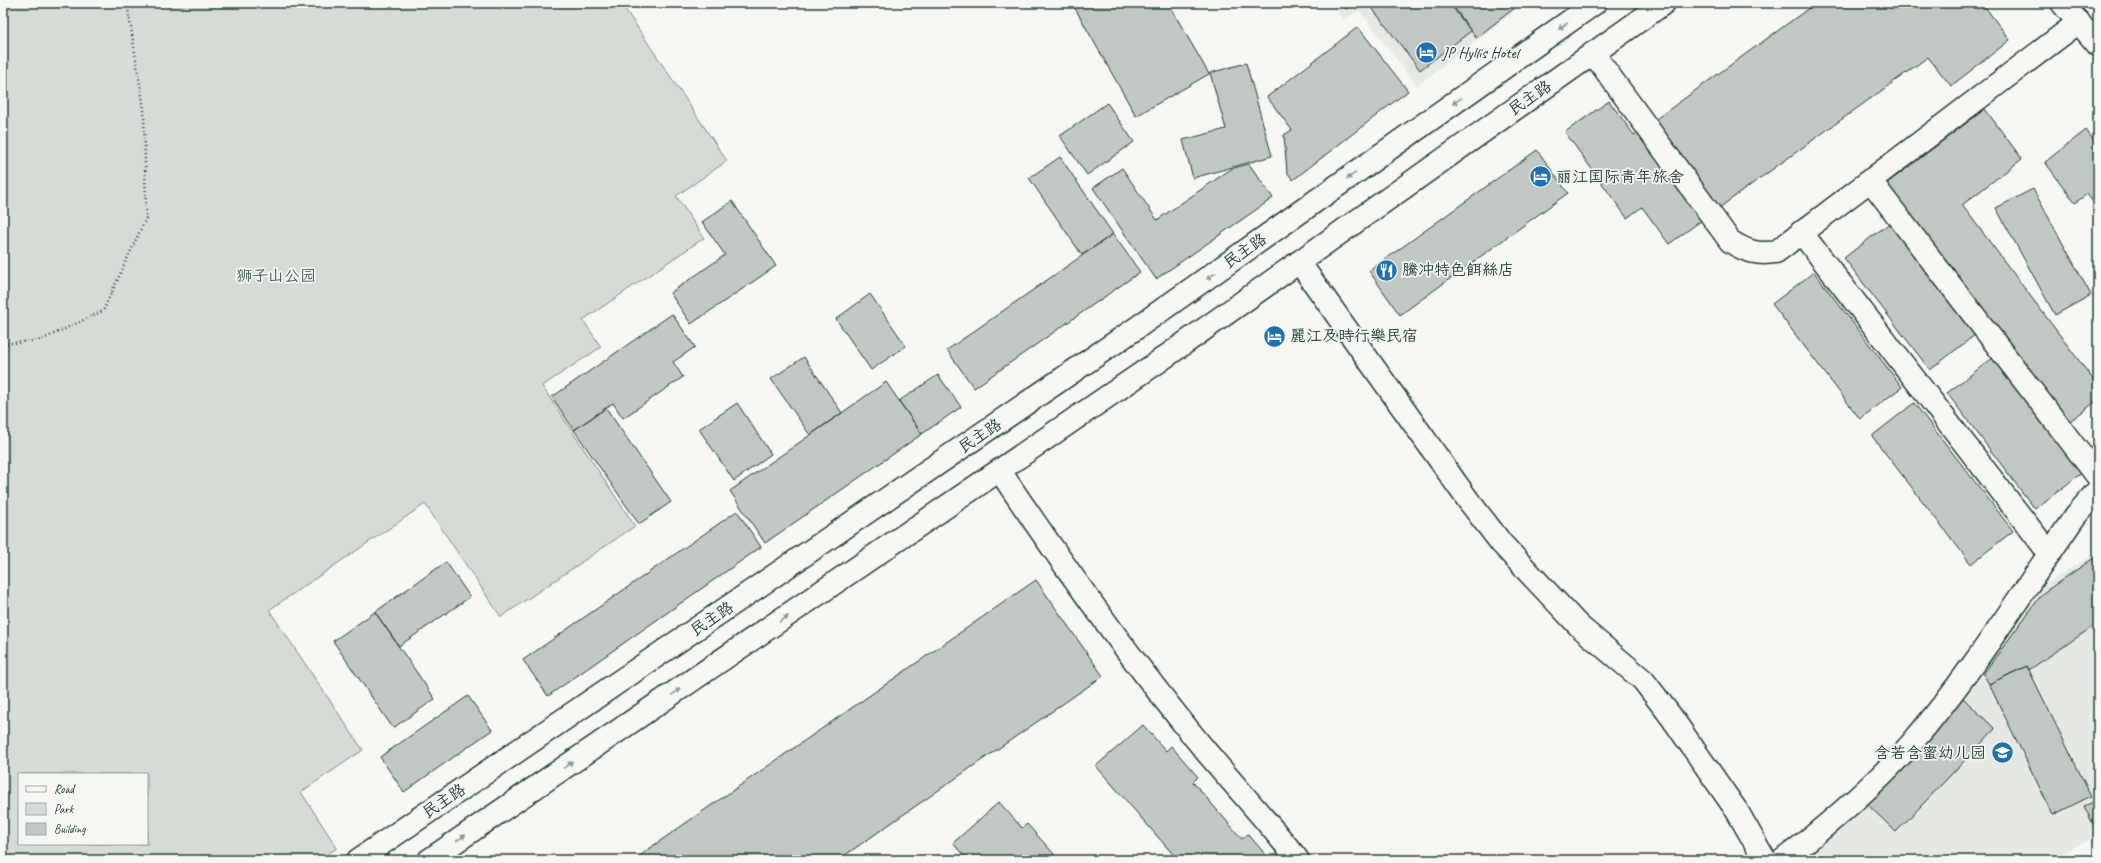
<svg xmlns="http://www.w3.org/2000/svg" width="2101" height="863" viewBox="0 0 2101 863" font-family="Caveat,'LXGW WenKai TC',sans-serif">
	<rect width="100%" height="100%" fill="#f6f6f2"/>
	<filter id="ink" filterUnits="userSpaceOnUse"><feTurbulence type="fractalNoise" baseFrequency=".025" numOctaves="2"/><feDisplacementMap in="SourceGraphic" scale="8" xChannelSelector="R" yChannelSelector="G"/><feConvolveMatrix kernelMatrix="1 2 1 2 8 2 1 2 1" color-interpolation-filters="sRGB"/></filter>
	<g filter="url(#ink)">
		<path fill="#e6e8e4" d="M1331,3H1525L1417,86L1359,10L1344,20Z
			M2098,551V852L2091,839L2051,860H1798L2038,589Z"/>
		<path fill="#d6dbd6" stroke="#7a8c85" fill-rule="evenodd" d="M3,3H621L727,161L676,196L704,238L583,320L601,347L542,386L635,526L501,617L425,504L269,610L363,750L301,792L337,848L318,860H3ZM19,774H147V844H19Z"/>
		<path fill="#c1c8c3" stroke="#1f3d34" d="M1072,3H1168L1209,74L1136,116Z
			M1341,3H1353L1346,9Z
			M1368,3H1449L1471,31L1420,70Z
			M1451,3H1521L1476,38Z
			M1816,3H1982L2010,40L1951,86L1928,57L1669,244L1642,207L1627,218L1565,132L1609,101L1634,135Z
			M1358,27L1408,91L1293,180L1287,172L1284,135L1292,130L1267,97Z
			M1246,63L1272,156L1193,178L1183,140L1226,129L1210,73Z
			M1107,103L1134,142L1087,175L1060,136Z
			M1985,109L2022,159L1962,205L2098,386V400L2066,424L1886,184Z
			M2086,130L2098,146V209L2087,194L2075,203L2045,162Z
			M1537,150L1568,193L1400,315L1369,271Z
			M1060,157L1113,234L1082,255L1029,178Z
			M1249,164L1273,198L1156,279L1093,188L1122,168L1157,220L1231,169Z
			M2033,189L2091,295L2055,315L1996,208Z
			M732,201L776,266L691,324L670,293L725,255L702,222Z
			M1891,222L1976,334L1930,370L1844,258Z
			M1113,234L1140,272L974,388L947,350Z
			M1814,272L1902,387L1860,419L1772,304Z
			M870,294L906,346L871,370L836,319Z
			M672,314L695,347L673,362L683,377L623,418L613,403L574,430L552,397Z
			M804,357L842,413L810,435L771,379Z
			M1994,357L2083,472L2035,509L1947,393Z
			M2098,372V381L2094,375Z
			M938,375L961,407L922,434L899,401Z
			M886,382L922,434L765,543L730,491Z
			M737,403L771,454L734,481L699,429Z
			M1914,403L2013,531L1971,564L1872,436Z
			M606,408L671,502L639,524L574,430Z
			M737,511L761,547L548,696L523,660Z
			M2098,555V623L2029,670L2027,666L1989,684L1983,674L2043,593Z
			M446,562L470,597L399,646L375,612Z
			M1036,580L1103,676L838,860H636L647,850Z
			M375,612L435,699L393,728L333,641Z
			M2027,666L2091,796L2053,815L1989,684Z
			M468,696L492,730L404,792L380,757Z
			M1963,698L1995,729L1896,832L1864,801Z
			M1143,725L1166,751L1171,746L1198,777L1193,782L1242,839L1248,834L1270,860H1178L1096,766Z
			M2098,800V834L2084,806Z
			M999,802L1022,828L1027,824L1054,854L1050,860H967L953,843Z"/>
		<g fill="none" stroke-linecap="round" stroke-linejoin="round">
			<defs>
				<path id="minor" d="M1593,53L1730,241C1745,251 1757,255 1776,252L2079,22
					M1870,180L2098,477
					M1801,232L2049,553
					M1299,262L1468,500L1502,544L1579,626L1643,680L1670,715L1737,811L1765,860
					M1000,471C1064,567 1131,660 1204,749C1235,786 1268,822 1298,860
					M1783,860C1828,825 1873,787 1911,744C1972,673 2022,592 2076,515L2098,490"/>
				<path id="major" d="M358,860L1135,329L1595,3
					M429,860L1158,362L1664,3"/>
				<path id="highway" d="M2062,3L2098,45"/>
			</defs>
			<use href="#minor" stroke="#1f3d34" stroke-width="25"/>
			<use href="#major" stroke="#1f3d34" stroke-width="25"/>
			<use href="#highway" stroke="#1f3d34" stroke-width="25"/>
			<path stroke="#1f3d34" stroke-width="2.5" stroke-dasharray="1 3" stroke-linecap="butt" d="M3,344L41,340L103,311L146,218L144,109L127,3"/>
			<use href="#minor" stroke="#f6f6f2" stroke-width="22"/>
			<use href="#major" stroke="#f6f6f2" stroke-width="22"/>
			<use href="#highway" stroke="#f6f6f2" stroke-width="22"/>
		</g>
		<defs><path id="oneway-solid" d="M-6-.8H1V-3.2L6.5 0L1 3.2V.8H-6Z"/></defs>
		<g fill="#8a9a93">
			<use href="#oneway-solid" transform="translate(1563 26) rotate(145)"/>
			<use href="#oneway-solid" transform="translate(1457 101) rotate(145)"/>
			<use href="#oneway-solid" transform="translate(1351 176) rotate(145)"/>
			<use href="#oneway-solid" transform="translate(1211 276) rotate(145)"/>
			<use href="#oneway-solid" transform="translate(784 619) rotate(-34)"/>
			<use href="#oneway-solid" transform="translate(676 692) rotate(-34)"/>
			<use href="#oneway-solid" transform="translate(568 765) rotate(-34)"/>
			<use href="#oneway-solid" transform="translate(461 838) rotate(-34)"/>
		</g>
	</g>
	<defs>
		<symbol id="hotel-disc" viewBox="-11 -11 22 22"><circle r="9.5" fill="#1f6fb2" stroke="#f6f6f2"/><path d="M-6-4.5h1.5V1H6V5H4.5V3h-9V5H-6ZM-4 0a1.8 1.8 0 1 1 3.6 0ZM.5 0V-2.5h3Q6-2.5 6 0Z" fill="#fff"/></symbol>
		<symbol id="restaurant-disc" viewBox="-11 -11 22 22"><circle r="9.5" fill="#1f6fb2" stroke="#f6f6f2"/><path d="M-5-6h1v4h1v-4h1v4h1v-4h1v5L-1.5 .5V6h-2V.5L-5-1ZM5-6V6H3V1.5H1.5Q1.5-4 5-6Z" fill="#fff"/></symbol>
		<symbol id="school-disc" viewBox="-11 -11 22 22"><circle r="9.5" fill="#1f6fb2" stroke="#f6f6f2"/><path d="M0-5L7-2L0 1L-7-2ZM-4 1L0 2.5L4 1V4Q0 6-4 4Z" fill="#fff"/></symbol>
	</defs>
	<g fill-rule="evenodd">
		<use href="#hotel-disc" x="1414" y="40" width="25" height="25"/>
		<use href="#hotel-disc" x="1528" y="164" width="25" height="25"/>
		<use href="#restaurant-disc" x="1374" y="258" width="25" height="25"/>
		<use href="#hotel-disc" x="1262" y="324" width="25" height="25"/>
		<use href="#school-disc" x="1990" y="740" width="25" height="25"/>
	</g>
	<g text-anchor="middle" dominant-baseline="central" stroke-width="3.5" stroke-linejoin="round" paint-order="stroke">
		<g font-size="16" fill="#1f3d34" stroke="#f6f6f2" text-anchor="start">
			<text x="1442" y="53">JP Hyllis Hotel</text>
			<text x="1556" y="177">丽江国际青年旅舍</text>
			<text x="1402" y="270">騰冲特色餌絲店</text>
			<text x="1290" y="336">麗江及時行樂民宿</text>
			<text x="1986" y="753" text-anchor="end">含若含蜜幼儿园</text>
		</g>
		<g font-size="16" fill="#1f3d34" stroke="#f6f6f2">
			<text transform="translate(1530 98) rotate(-35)">民主路</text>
			<text transform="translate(1245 251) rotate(-35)">民主路</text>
			<text transform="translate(980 436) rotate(-34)">民主路</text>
			<text transform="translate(712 619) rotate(-34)">民主路</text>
			<text transform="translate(444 801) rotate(-34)">民主路</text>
		</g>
		<g font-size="16" fill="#445d54" stroke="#f6f6f2">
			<text x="276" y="276">狮子山公园</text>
		</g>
	</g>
	<rect width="2101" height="863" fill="none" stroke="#f6f6f2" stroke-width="16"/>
	<rect x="8" y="8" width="2085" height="847" fill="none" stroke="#1f3d34" stroke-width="1.5" filter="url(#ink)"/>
	<rect x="18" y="773" width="130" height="72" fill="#f6f6f2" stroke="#a0aca6"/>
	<rect x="26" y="786" width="20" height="6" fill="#f6f6f2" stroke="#a0aca6"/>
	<text x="54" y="793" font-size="12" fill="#1f3d34">Road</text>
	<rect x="26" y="803" width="20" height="12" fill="#d6dbd6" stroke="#a0aca6"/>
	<text x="54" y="813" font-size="12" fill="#1f3d34">Park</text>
	<rect x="26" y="823" width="20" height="12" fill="#c1c8c3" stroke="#a0aca6"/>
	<text x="54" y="833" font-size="12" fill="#1f3d34">Building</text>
</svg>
